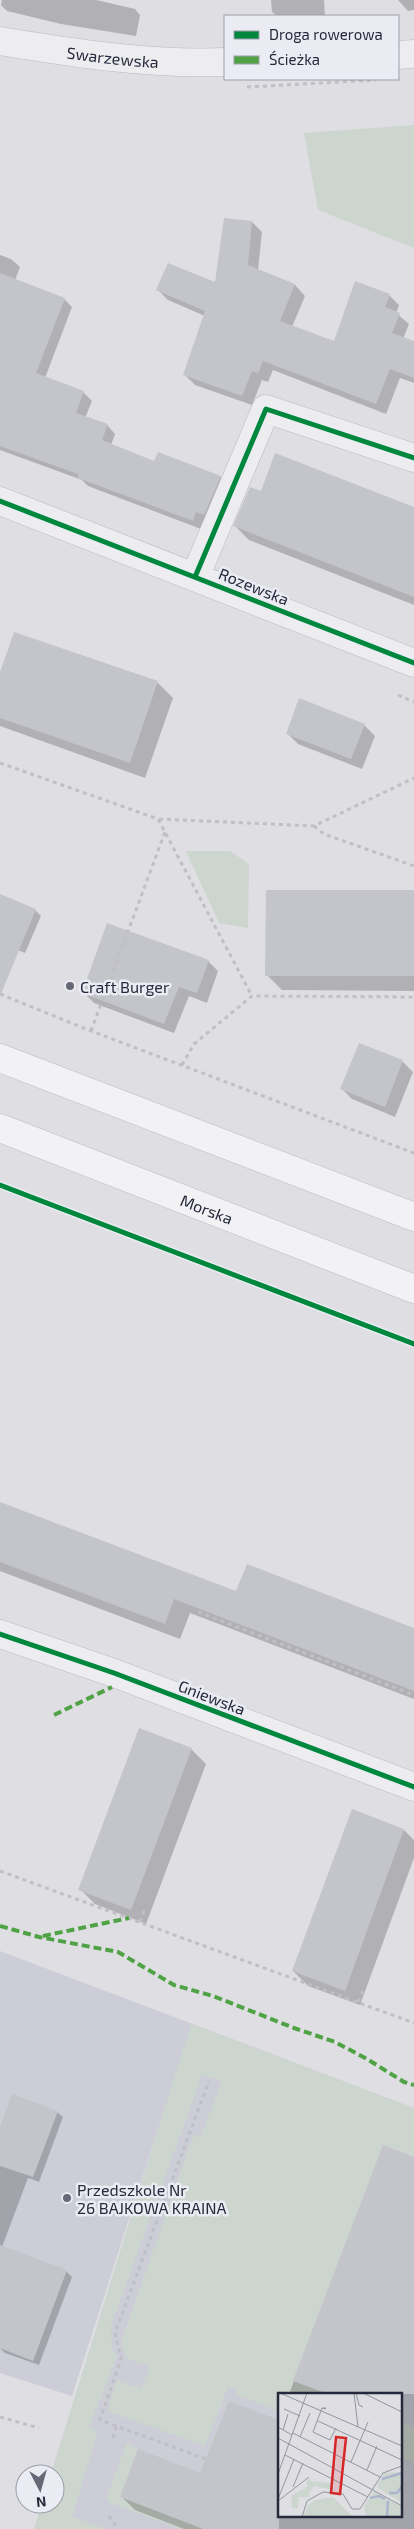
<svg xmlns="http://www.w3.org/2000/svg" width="414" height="2529" viewBox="0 0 414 2529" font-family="'Exo 2',sans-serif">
	<rect width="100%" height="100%" fill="#dedee3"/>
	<path fill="#cccdd6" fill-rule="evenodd" d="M0,1951L414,2108V2529H34L42,2504H55V2474H51L167,2101L72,2396L0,2373ZM279,2394H400V2515H279Z"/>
	<path fill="#ccd6ce" d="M414,125V248L318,210L304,133Z
		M186,851H230L249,864L248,928L219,923Z
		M191,2024L414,2108V2157L383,2145L293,2380L328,2394H279V2411L237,2395L238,2391L228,2387L205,2446L110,2412L109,2403L117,2380L141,2389L150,2367L126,2358L121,2343L192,2139L196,2134L201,2136L222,2081L202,2075L111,2326L112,2348L117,2357L89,2427L98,2431L72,2517L106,2529H34L42,2504H55V2474H51Z
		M400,2421L414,2427V2463L400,2458Z
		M127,2442L138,2449L120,2497L203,2529H181L108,2502L107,2496Z"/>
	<path fill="#0003" d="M2,0H96L135,9L140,15L136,36L61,24L7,11L1,5Z
		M271,0H324L325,16H277L272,12Z
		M398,0H414V10L408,11Z
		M225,219L252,222L262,232L258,270L295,285L305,296L292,327L335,343L389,295L399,305L396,313L409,324L403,339L414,343V383L400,378L386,414L273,370L268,382L262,380L252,405L195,385L185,375L205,316L168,300L158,290L216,284Z
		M0,255L11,259L20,267L15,280L64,299L72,307L45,378L83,392L92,401L85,418L107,425L115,434L111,445L155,463L220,477L228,485L201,529L88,486L82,480L0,450Z
		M261,493L414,508V605L249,540L235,526Z
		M15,633L158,683L173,698L145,778L0,726V676Z
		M364,725L375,736L362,769L298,744L287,733Z
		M414,892V991L282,990L267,975Z
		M0,903L35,910L41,916L25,953L0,943Z
		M208,961L218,971L207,1003L189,996L174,1033L94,1003L84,993Z
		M402,1061L413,1072L395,1117L352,1099L342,1089Z
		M0,1503L236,1593L414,1629V1699L190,1613L180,1639L0,1571Z
		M191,1749L206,1764L146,1924L95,1904L80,1889Z
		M404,1830L414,1840V1858L360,2005L308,1986L293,1971Z
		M57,2112L63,2117L39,2182L28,2178L2,2247L66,2271L72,2277L39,2365L5,2353L0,2348V2130Z
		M384,2147L414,2158V2529H184L135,2510L121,2496L201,2474L279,2421V2515H400V2394H289Z"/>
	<path fill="#c4c5ca" d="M224,218L252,221L248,265L295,284L280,321L334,341L355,281L390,294L385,307L400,313L392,333L414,341V378L390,369L376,404L263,361L258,373L252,371L242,396L183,375L205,311L156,290L168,263L215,282Z
		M0,273L65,298L36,373L84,391L76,413L108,424L102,440L154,461L158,452L221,476L204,515L196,512L193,521L78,478V474L0,446Z
		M275,453L414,507V597L233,526L250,487L261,491Z
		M14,632L158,681L130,763L0,718V672Z
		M299,698L365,724L351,759L286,734Z
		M266,890H414V976H265Z
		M0,894L36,909L1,994L0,993Z
		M107,923L209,960L197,993L179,987L164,1024L82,993Z
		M359,1043L403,1060L385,1107L340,1089Z
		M0,1502L236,1591L247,1564L414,1628V1691L174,1599L165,1624L0,1562Z
		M139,1728L192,1748L131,1910L78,1890Z
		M352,1809L404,1829L345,1991L292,1971Z
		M12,2094L58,2111L33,2177L0,2166V2127Z
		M383,2145L414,2157V2394H328L293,2381Z
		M0,2245L67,2270L33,2361L0,2348Z
		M229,2401L279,2420V2529H203L120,2497L138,2449L200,2473Z"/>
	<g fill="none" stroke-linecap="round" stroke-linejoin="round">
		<defs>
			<g id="minor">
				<path id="s1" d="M0,41C74,53 150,65 225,62"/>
				<path d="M398,55L414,54"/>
				<path d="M0,501L414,663"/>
				<path d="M195,577L266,409L414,458"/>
				<path d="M0,1634L114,1673L414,1787"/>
			</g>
			<g id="primary">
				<path d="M0,1058L414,1217"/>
				<path id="s2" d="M0,1128L414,1289"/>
			</g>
		</defs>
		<use href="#minor" stroke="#b9babf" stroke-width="29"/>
		<use href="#primary" stroke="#babbc1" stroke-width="29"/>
		<path stroke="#bfbfc5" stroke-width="3" stroke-dasharray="4 4" stroke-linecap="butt" d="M247,87L376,80
			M398,695L414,702
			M0,763L158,819L252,996
			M159,819L314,826L414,778
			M314,826L324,834L414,866
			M0,994L91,1031L414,1153
			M91,1031L165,832
			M182,1065L194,1044L252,996L414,997
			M198,1612L414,1695
			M0,1871L414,2023
			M140,1922L145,1908
			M358,2002L363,1991
			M0,2417L39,2428
			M113,2438L117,2425
			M206,2459L100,2420L121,2359L115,2333L209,2081
			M109,2516L118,2529"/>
		<use href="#minor" stroke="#ededf0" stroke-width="28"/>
		<use href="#primary" stroke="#f2f2f4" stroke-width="28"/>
		<path stroke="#50a345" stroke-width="4" stroke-dasharray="8 4" stroke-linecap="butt" d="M54,1715L112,1687
			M0,1926L39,1937L118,1952L174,1985L213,1996L294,2028L335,2042L367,2059L404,2082L414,2085
			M43,1936L129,1918"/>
		<defs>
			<path id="cycleway" d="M0,501L414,663
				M195,577L266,409L414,458
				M0,1185L414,1344
				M0,1634L114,1673L414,1787"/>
		</defs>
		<use href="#cycleway" stroke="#ebecf3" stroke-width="8"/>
		<use href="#cycleway" stroke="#00873e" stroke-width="5"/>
	</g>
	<g fill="#666876" stroke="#ebecf3" stroke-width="2">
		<circle cx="70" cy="986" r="5"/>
		<circle cx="67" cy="2198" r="5"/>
	</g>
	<g text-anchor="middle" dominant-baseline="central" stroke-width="5" stroke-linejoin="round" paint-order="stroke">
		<g font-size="16" fill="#26293b" stroke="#ebecf3">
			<text stroke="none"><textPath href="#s1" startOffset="114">Swarzewska</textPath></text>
			<text transform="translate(254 586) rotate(22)">Rozewska</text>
			<text stroke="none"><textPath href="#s2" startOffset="222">Morska</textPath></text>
			<text transform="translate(212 1697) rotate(21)">Gniewska</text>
		</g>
		<g font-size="16" fill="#26293b" stroke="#ebecf3" text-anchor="start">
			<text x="80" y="986">Craft Burger</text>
			<text x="77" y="2189">Przedszkole Nr<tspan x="77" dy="18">26 BAJKOWA KRAINA</tspan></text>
		</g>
	</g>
	<g transform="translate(278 2393)">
		<rect width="124" height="124" fill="#dedee3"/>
		<path d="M123,73L124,78V110L100,95L101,91L98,94L107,80L123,79ZM32,85L33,88L52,90L55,97L36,93L31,100L32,104H21L20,116L14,115L13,103L30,93L28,89ZM96,98L124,114V124H88L86,114ZM55,104L75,124H25L31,111L38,107Z" fill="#ccd6ce"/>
		<path fill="none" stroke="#acb5ce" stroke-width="2.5" d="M104,86L124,80M111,100H119L124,93M92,105L101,103L107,106M109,124L110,108"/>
		<path fill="none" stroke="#9496a0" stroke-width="1" d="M2,0L124,53M76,0L80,34M78,0L81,12L85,14M85,0L124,19M44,15H48L47,16L44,15L35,39L52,47L58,35M6,16L22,23M40,28L124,67M0,34L14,42M5,37L10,21M15,40L102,84M22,44L32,20M0,45L124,113M7,62L90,104M73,69L90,29M89,77L99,53M0,81L29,0M15,94L25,70M0,106L16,66M0,108L31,84M24,124L29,108L45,99L65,101L74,116H82L105,80L124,73"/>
		<path fill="#d62828" fill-opacity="0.15" stroke="#d62828" stroke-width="2.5" d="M58,44L68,45L62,101L53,100Z"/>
		<rect width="124" height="124" fill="none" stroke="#26293b" stroke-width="2.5"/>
	</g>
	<rect x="224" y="15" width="175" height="65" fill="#ebecf3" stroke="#9c9ea9"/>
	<rect x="234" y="31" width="25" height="8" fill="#00873e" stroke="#9c9ea9"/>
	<text x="269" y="40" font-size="15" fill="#26293b">Droga rowerowa</text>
	<rect x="234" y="56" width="25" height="8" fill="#50a345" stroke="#9c9ea9"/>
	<text x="269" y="65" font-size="15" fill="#26293b">Ścieżka</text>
	<g transform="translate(40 2489) rotate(174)"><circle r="24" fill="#ebecf3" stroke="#9c9ea9"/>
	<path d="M0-4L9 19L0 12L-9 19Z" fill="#666876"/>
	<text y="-8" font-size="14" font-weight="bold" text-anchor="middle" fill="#26293b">N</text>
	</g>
</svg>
